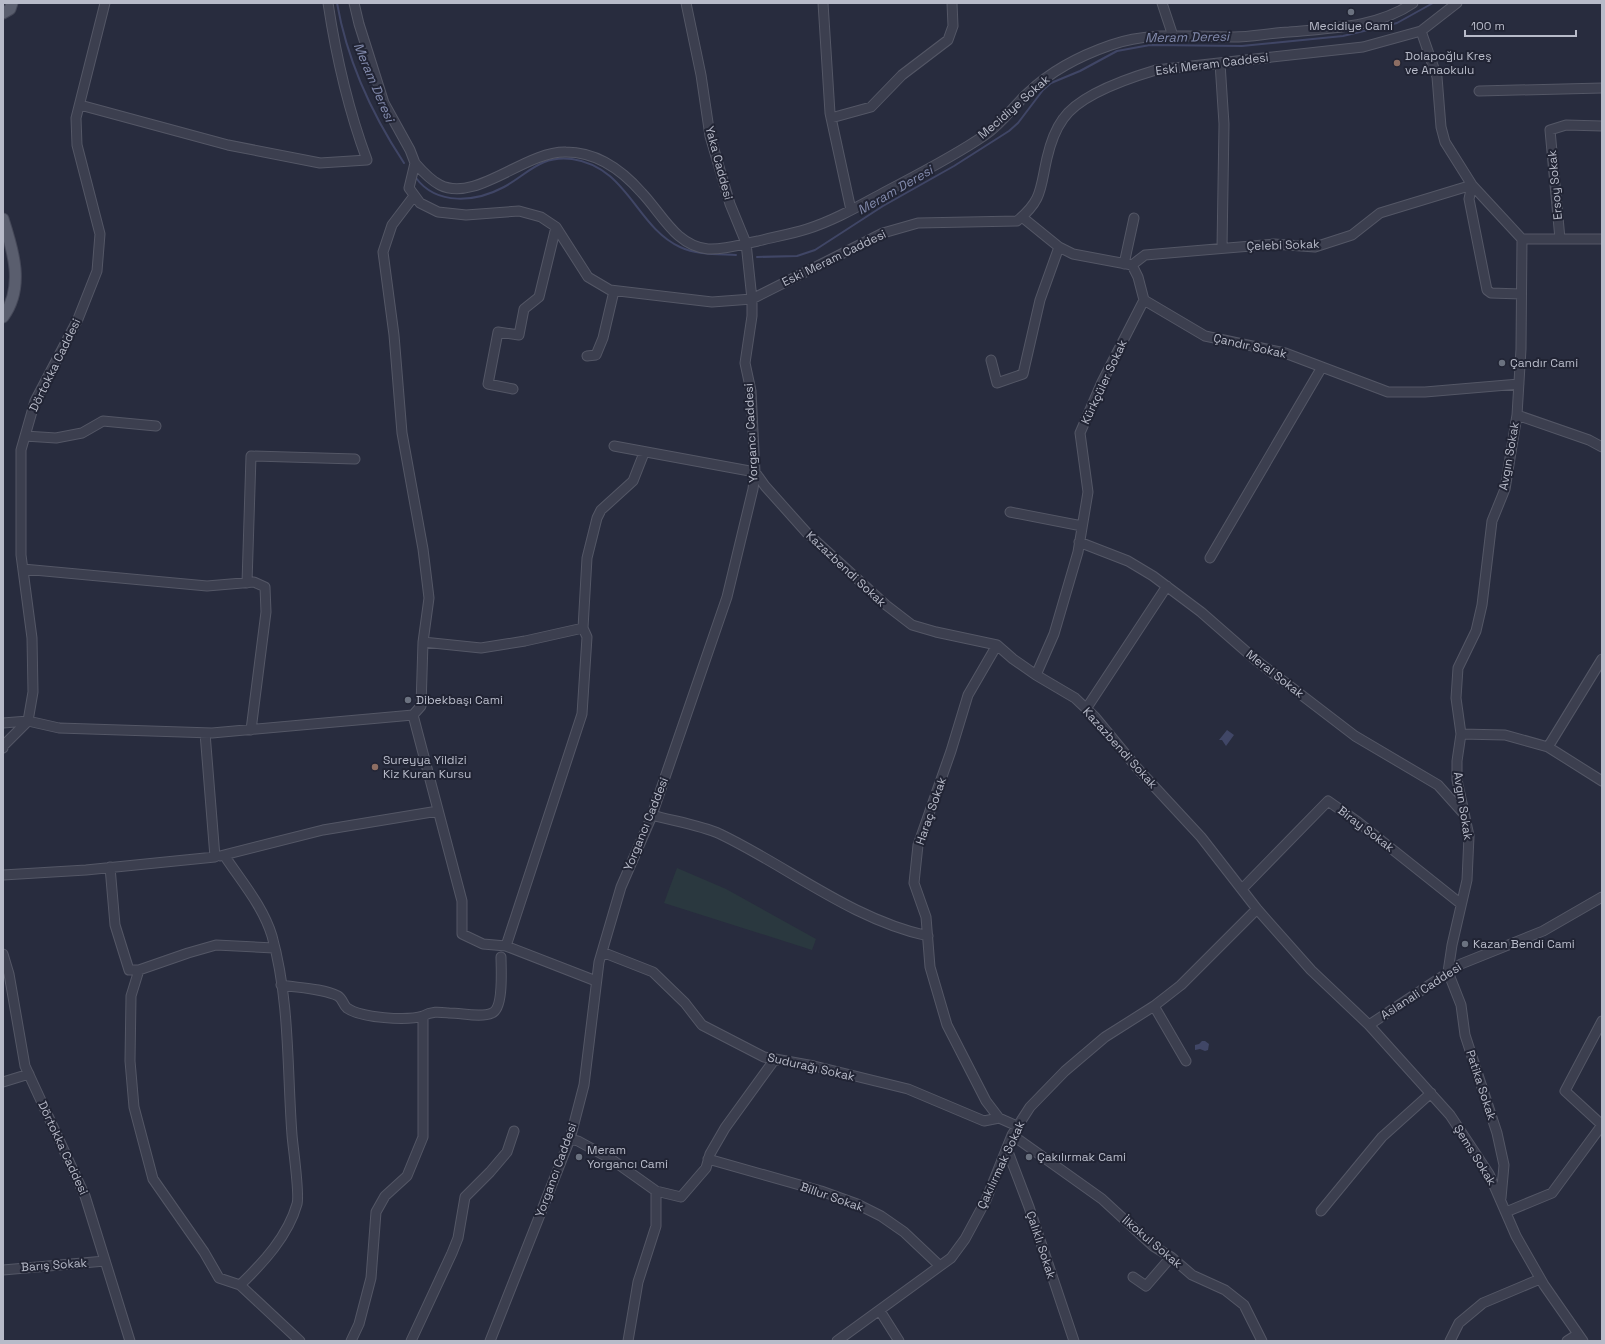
<svg xmlns="http://www.w3.org/2000/svg" width="1605" height="1344" viewBox="0 0 1605 1344" font-family="'Space Grotesk',sans-serif">
	<rect width="100%" height="100%" fill="#282c3e"/>
	<path fill="#2a383f" d="M677,868L726,889L816,939L812,950L664,903Z"/>
	<path fill="#404666" d="M1227,730L1234,735L1226,746L1222,740H1219Z
		M1202,1041H1205L1209,1044L1208,1050L1205,1051L1200,1049L1195,1050V1045L1199,1044Z"/>
	<g fill="none" stroke-linecap="round" stroke-linejoin="round">
		<path stroke="#404666" stroke-width="2" d="M337,3C347,60 373,116 404,163
			M416,178C437,206 476,202 504,187C528,174 540,155 572,159C628,167 636,227 680,247C697,255 717,254 736,255
			M757,257L797,256L815,250L883,206L954,166L1009,131L1018,123L1043,90L1051,83L1080,71L1117,51L1150,45L1242,46L1343,36L1397,23L1433,3"/>
		<defs>
			<path id="minor" d="M354,3L359,24L384,103L410,150L415,163L409,188L420,203L438,212L466,215L519,211L541,217L556,227L588,277L610,290L712,302L752,299L883,233L918,223L1017,221C1043,200 1040,188 1047,158C1050,145 1055,130 1063,119C1080,94 1129,78 1156,70L1363,47L1421,31L1457,3
				M823,3L830,113L851,210
				M1162,3L1173,36
				M1421,31L1437,77L1441,127L1445,142L1472,185L1522,239L1521,349L1517,415L1505,489L1492,521L1482,605L1476,631L1458,668L1456,698L1461,734L1457,761V780L1469,836L1467,880L1452,945L1448,972L1461,1005L1465,1035L1497,1133L1504,1165L1501,1198
				M1220,63L1224,124L1222,248
				M1479,91L1602,88
				M80,105L228,145L320,163L367,160C348,109 336,56 328,3
				M831,118L871,107L902,75L948,40L953,26L952,3
				M415,163C422,171 430,180 440,185C476,203 525,151 566,152C596,152 622,170 642,193C662,214 676,246 708,249C724,250 743,244 758,241C774,237 791,234 807,229C833,221 859,206 883,193C917,175 953,157 985,135C1003,123 1013,106 1029,92C1051,71 1082,55 1111,45C1150,31 1192,37 1233,37C1251,37 1270,33 1289,32C1330,28 1377,28 1413,3
				M1022,217L1059,247L1073,254L1132,265L1138,277L1144,300L1205,336L1285,353L1388,392H1425L1519,384
				M1522,239H1602
				M1560,239L1550,130L1566,125L1602,126
				M1124,264L1134,218
				M1132,265L1145,255L1274,244L1315,247L1352,235L1380,213L1472,185L1469,199L1487,290L1491,293L1521,294
				M587,356L596,355L603,338L614,291
				M991,360L997,383L1023,374L1040,300L1059,247
				M513,389L488,384L498,332L519,335L524,309L539,297L556,227
				M1517,415L1589,440L1602,447
				M25,436L56,438L82,433L103,421L156,426
				M614,446L755,472L765,486L807,533L886,605L912,625L936,632L997,645L1013,659L1036,675L1075,698L1095,717L1138,769L1201,837L1257,909L1311,970L1369,1025L1450,1115L1489,1174L1516,1236L1544,1285L1583,1341
				M1010,512L1082,526
				M1079,542L1128,561L1153,576L1201,612L1257,661L1355,736L1438,785L1464,814
				M1210,558L1322,367
				M23,569L207,586L254,582L265,587L266,612L251,730
				M247,583L251,456L355,459
				M423,642L481,648L525,641L583,628
				M997,645L968,695L951,751L918,845L914,883L926,917L930,967L947,1025L986,1101L999,1118L1017,1126
				M1036,675L1054,634L1078,552L1088,492L1080,433L1102,382L1144,300
				M1086,709L1167,586
				M413,715L421,706L423,642L429,598L423,549L402,433L394,335L383,252L392,225L414,196
				M3,723L28,721L59,728L212,733L413,715L462,901V934L483,944L506,946L596,981
				M1461,734L1505,735L1548,747L1602,781
				M1548,747L1602,659
				M3,748L4,745L28,721L33,692L32,638L21,555V450L35,401L78,319L97,271L100,234L77,145L76,118L105,3
				M652,815C673,821 700,825 720,834C789,867 851,919 928,936
				M224,855C241,881 263,906 272,936C290,1001 287,1069 292,1135C293,1148 300,1195 297,1204C288,1236 263,1263 240,1285L300,1341
				M220,856L323,830L438,811
				M110,867L115,925L129,970H139
				M3,875L86,870L215,857L205,733
				M1242,889L1328,801L1358,822L1461,904
				M506,946L582,714L587,637L583,628L587,558L597,518L601,510L633,481L644,453
				M602,952L653,972L685,1003L702,1025L764,1057L814,1066L908,1089L984,1121L999,1118
				M3,954L9,974L25,1066L85,1196L130,1341
				M281,985C299,988 321,988 338,996C343,999 343,1005 347,1008C361,1018 407,1021 423,1016
				M1154,1006L1186,1061
				M1602,1021L1565,1091L1602,1125
				M1369,1025L1461,964L1543,931L1602,897
				M3,1082L29,1074
				M1012,1135L1102,1199L1153,1246L1171,1257L1192,1275L1225,1290L1244,1305L1262,1341
				M570,1139L578,1141L611,1159L656,1191L681,1197L706,1168L710,1154L725,1128L775,1059
				M1007,1149L1029,1207L1074,1341
				M708,1159L821,1191L857,1204L881,1216L904,1232L940,1266
				M1321,1211L1382,1137L1431,1093
				M1506,1212L1552,1193L1602,1125
				M3,1270L105,1261
				M1133,1277L1146,1286L1171,1257
				M240,1285L219,1278L204,1252L153,1179L134,1107L130,1061L131,996L139,970L188,953L216,945L274,948
				M880,1311L899,1341
				M351,1341L359,1324L371,1278L376,1212L385,1196L407,1176L423,1137V1016C432,1011 439,1012 449,1013C462,1013 481,1018 492,1013C504,1008 501,967 501,957
				M411,1341L452,1253L458,1238L465,1197L490,1172L507,1152L514,1131
				M490,1341L570,1139L584,1085L599,962L621,887L651,818L727,597L753,489L755,472L751,391L745,363L752,316V299L746,243L730,204L710,136L701,75L686,3
				M628,1341L638,1282L656,1226V1191
				M837,1341L951,1258L965,1239L986,1200L1012,1135L1030,1107L1065,1071L1105,1037L1154,1006L1181,985L1257,909
				M1450,1341L1459,1323L1483,1303L1540,1279
				M1567,1341L1578,1334"/>
			<path id="major" d="M3,13L10,9L12,3
				M3,219C13,250 25,287 3,317"/>
		</defs>
		<use href="#minor" stroke="#545766" stroke-width="11"/>
		<use href="#major" stroke="#454858" stroke-width="13"/>
		<use href="#minor" stroke="#3c3f4f" stroke-width="9"/>
		<use href="#major" stroke="#5a5e6e" stroke-width="11"/>
	</g>
	<g fill="#6b7280" stroke="#212434" stroke-width="1.5">
		<circle cx="1351" cy="12" r="4"/>
		<circle cx="1502" cy="363" r="4"/>
		<circle cx="408" cy="700" r="4"/>
		<circle cx="1465" cy="944" r="4"/>
		<circle cx="579" cy="1157" r="4"/>
		<circle cx="1029" cy="1157" r="4"/>
	</g>
	<g fill="#8d6e63" stroke="#212434" stroke-width="1.5">
		<circle cx="1397" cy="63" r="4"/>
		<circle cx="375" cy="767" r="4"/>
	</g>
	<g text-anchor="middle" dominant-baseline="central" stroke-width="4" stroke-linejoin="round" paint-order="stroke">
		<g font-size="12" fill="#b8bbc9" stroke="#212434" text-anchor="start">
			<text x="1351" y="26" text-anchor="middle">Mecidiye Cami</text>
			<text x="1405" y="56">Dolapoğlu Kreş<tspan x="1405" dy="14">ve Anaokulu</tspan></text>
			<text x="1510" y="363">Çandır Cami</text>
			<text x="416" y="700">Dibekbaşı Cami</text>
			<text x="383" y="760">Sureyya Yildizi<tspan x="383" dy="14">Kiz Kuran Kursu</tspan></text>
			<text x="1473" y="944">Kazan Bendi Cami</text>
			<text x="587" y="1150">Meram<tspan x="587" dy="14">Yorgancı Cami</tspan></text>
			<text x="1037" y="1157">Çakılırmak Cami</text>
		</g>
		<g font-size="12" fill="#b8bbc9" stroke="#212434">
			<text transform="translate(1212 64) rotate(-7)">Eski Meram Caddesi</text>
			<text transform="translate(1014 107) rotate(-41)">Mecidiye Sokak</text>
			<text transform="translate(719 163) rotate(75)">Yaka Caddesi</text>
			<text transform="translate(1555 185) rotate(-95)">Ersoy Sokak</text>
			<text transform="translate(1283 245) rotate(-2)">Çelebi Sokak</text>
			<text transform="translate(834 258) rotate(-26)">Eski Meram Caddesi</text>
			<text transform="translate(1250 346) rotate(13)">Çandır Sokak</text>
			<text transform="translate(55 365) rotate(-64)">Dörtokka Caddesi</text>
			<text transform="translate(1104 382) rotate(-65)">Kürkçüler Sokak</text>
			<text transform="translate(751 433) rotate(-93)">Yorgancı Caddesi</text>
			<text transform="translate(1509 456) rotate(-80)">Avgın Sokak</text>
			<text transform="translate(846 569) rotate(43)">Kazazbendi Sokak</text>
			<text transform="translate(1275 674) rotate(38)">Meral Sokak</text>
			<text transform="translate(1120 748) rotate(48)">Kazazbendi Sokak</text>
			<text transform="translate(1463 806) rotate(81)">Avgın Sokak</text>
			<text transform="translate(931 811) rotate(-71)">Haraç Sokak</text>
			<text transform="translate(646 824) rotate(-68)">Yorgancı Caddesi</text>
			<text transform="translate(1366 829) rotate(37)">Biray Sokak</text>
			<text transform="translate(1421 991) rotate(-33)">Aslanali Caddesi</text>
			<text transform="translate(811 1067) rotate(13)">Sudurağı Sokak</text>
			<text transform="translate(1481 1085) rotate(72)">Patika Sokak</text>
			<text transform="translate(63 1148) rotate(65)">Dörtokka Caddesi</text>
			<text transform="translate(1475 1155) rotate(58)">Şems Sokak</text>
			<text transform="translate(1001 1165) rotate(-65)">Çakılırmak Sokak</text>
			<text transform="translate(556 1170) rotate(-70)">Yorgancı Caddesi</text>
			<text transform="translate(832 1197) rotate(19)">Billur Sokak</text>
			<text transform="translate(1152 1242) rotate(40)">İlkokul Sokak</text>
			<text transform="translate(1041 1245) rotate(72)">Çalıklı Sokak</text>
			<text transform="translate(54 1265) rotate(-4)">Barış Sokak</text>
		</g>
		<g font-size="13" font-style="italic" fill="#838bad" stroke="#212434">
			<text transform="translate(1187 37) rotate(-1)">Meram Deresi</text>
			<text transform="translate(374 82) rotate(67)">Meram Deresi</text>
			<text transform="translate(895 190) rotate(-30)">Meram Deresi</text>
		</g>
	</g>
	<rect width="1605" height="1344" fill="none" stroke="#b8bbc9" stroke-width="8"/>
	<path d="M1465 30v6h111v-6" fill="none" stroke="#b8bbc9" stroke-width="2"/>
	<text x="1471" y="30" font-size="12" fill="#b8bbc9" stroke="#212434" stroke-width="3" paint-order="stroke">100 m</text>
</svg>
